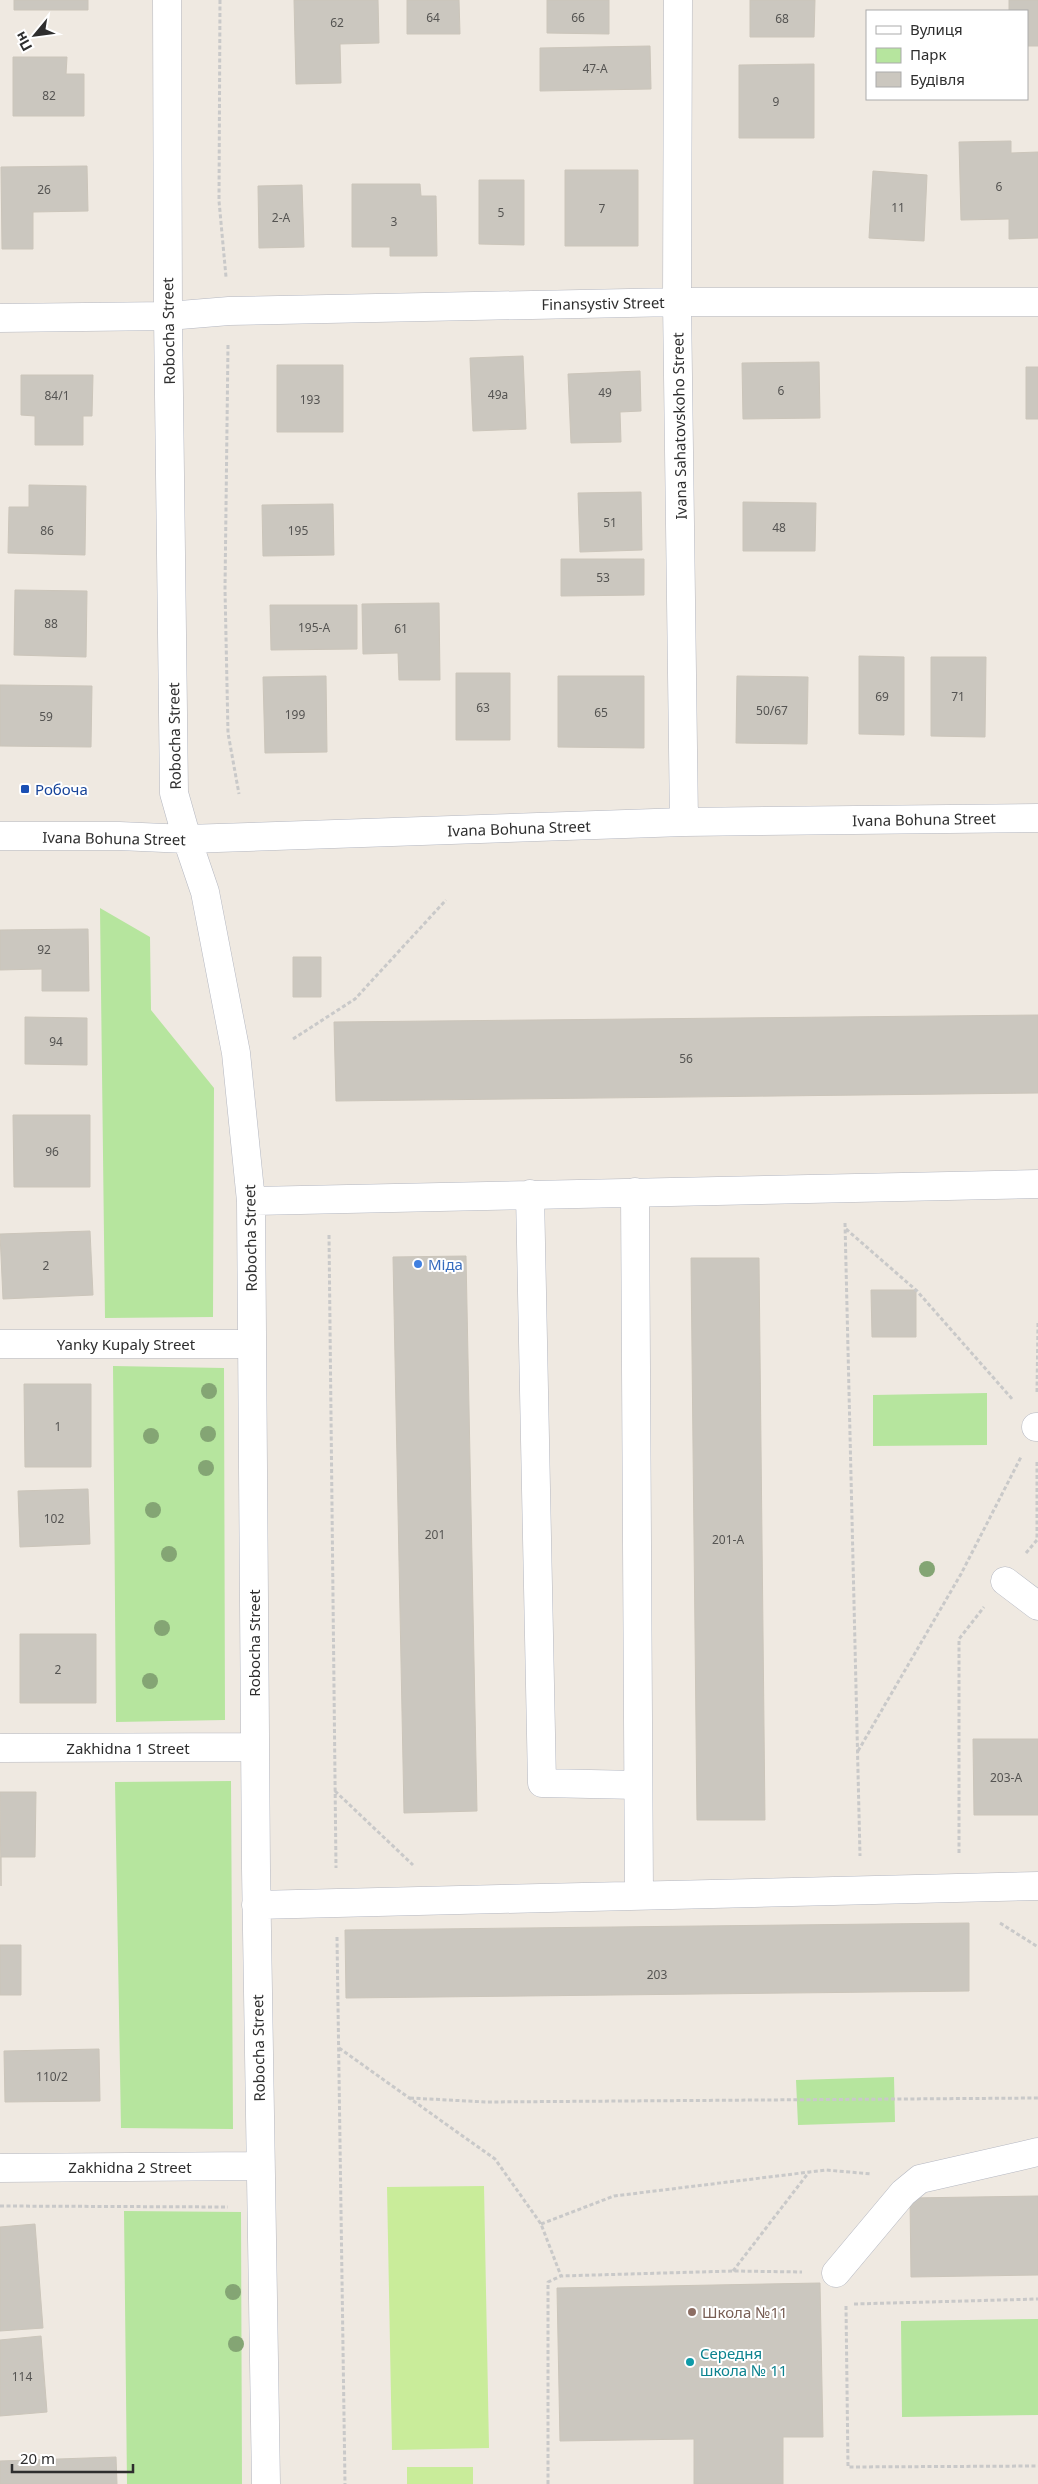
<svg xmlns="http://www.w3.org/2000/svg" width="1038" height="2484" viewBox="0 0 1038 2484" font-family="'Noto Sans',sans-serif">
	<rect width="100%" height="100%" fill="#efe9e1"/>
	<path fill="#b6e59e" d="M100,908L150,937L151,1010L214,1088L213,1317L105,1318Z
		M113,1366L224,1368L225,1720L116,1722Z
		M987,1393V1445L873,1446V1395Z
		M231,1781L233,2129L121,2128L115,1782Z
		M894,2077L895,2122L798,2125L796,2080Z
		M124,2211L241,2212L242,2484H127Z
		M1038,2319V2415L902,2417L901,2321Z"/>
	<path fill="#c9ec9a" d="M484,2186L489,2448L392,2450L387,2187Z
		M407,2467H473V2484H407Z"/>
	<path fill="#cbc7bf" stroke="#cbc5ba" d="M14,0H88V10H14Z
		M294,0H378L379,43L340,44L341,83L296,84Z
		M407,0H459L460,34H407Z
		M547,0H609V34L547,33Z
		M750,0H815L814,37H750Z
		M1009,0H1038V46H1027V11H1009Z
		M650,46L651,89L540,91V48Z
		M13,57H67L66,74H84V116H13Z
		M814,64V138H739V65Z
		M1011,141V153L1038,152V238L1009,239V219L961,220L959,142Z
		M87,166L88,211L33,212V249H2L1,167Z
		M565,170H638V246H565Z
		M873,171L927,175L924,241L869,238Z
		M479,180H524V245L479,244Z
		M352,184H420L421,196H436L437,256H390V247H352Z
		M302,185L304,247L259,248L258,186Z
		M523,356L526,429L473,431L470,358Z
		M819,362L820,418L743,419L742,363Z
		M277,365H343V432H277Z
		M1026,367H1038V419H1026Z
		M640,371L641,411L620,412L621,442L571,443L568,374Z
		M21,375H93L92,416H83V445H35V416L21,415Z
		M29,485L86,486L85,555L8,553L9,507H29Z
		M641,492L642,550L580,552L578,493Z
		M743,502L816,503L815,551H743Z
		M333,504L334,555L263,556L262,505Z
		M561,559H644V595L561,596Z
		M15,590L87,591L86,657L14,655Z
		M439,603L440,680H399L398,653L363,654L362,604Z
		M270,605H357V649L271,650Z
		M859,656L904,657V735L859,734Z
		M931,657H986L985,737L931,736Z
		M456,673H510V740H456Z
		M326,676L327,752L265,753L263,677Z
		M558,676H644V748L558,747Z
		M737,676L808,677L807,744L736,743Z
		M0,685L92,686L91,747L0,746Z
		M88,929L89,991H42V969L0,970V930Z
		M293,957H321V997H293Z
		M1038,1015V1093L336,1101L334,1022Z
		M25,1017L87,1018V1065L25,1064Z
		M13,1115H90V1187H14Z
		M90,1231L93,1295L3,1299L0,1234Z
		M466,1256L477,1811L404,1813L393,1257Z
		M691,1258H759L765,1820H697Z
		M871,1290H916V1337H872Z
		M24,1384H91V1467H25Z
		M88,1489L90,1544L20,1547L18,1491Z
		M20,1634H96V1703H20Z
		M973,1739H1038V1815H974Z
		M0,1792H36L35,1857H1V1886Z
		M969,1923V1991L346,1998L345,1930Z
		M0,1945H21V1995H0Z
		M99,2049L100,2101L5,2102L4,2051Z
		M1038,2196V2275L911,2277L910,2198Z
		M35,2224L43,2328L0,2331V2227Z
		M820,2283L823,2437H783V2484H694V2439L560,2441L557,2288Z
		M41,2336L47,2412L0,2416V2340Z
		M116,2457L117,2484H0V2461Z"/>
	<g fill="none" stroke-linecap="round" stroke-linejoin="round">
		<defs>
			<path id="minor" d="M167,0L168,316L174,793L187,839L205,892L236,1053L251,1201L256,1869L266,2484
				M678,0L677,302L684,822
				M0,318L168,316L229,311L677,302H1038
				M0,836H119L187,839L684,822L1038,818
				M635,1192L639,1895
				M530,1194L542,1783L638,1785
				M251,1201L1038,1184
				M0,1344H252
				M1036,1427H1038
				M1005,1581L1038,1606
				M0,1748L255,1747
				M256,1905L1038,1886
				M0,2168L260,2166
				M836,2273L903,2193L920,2179L1038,2152"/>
		</defs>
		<use href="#minor" stroke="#b4b7c1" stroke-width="29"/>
		<path stroke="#c9c9c9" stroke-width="3" stroke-dasharray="4 2.5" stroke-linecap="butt" d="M220,0L219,201L226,277
			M228,345L225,589L228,733L239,794
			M293,1039L355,999L446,900
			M845,1223L860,1856
			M846,1229L917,1291L1013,1400
			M329,1235L336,1868
			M1037,1392L1038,1323
			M1026,1553L1037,1540V1461
			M858,1751L961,1574L1021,1457
			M335,1791L413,1865
			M959,1853V1639L984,1607
			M1000,1923L1038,1947
			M337,1937L345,2484
			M339,2048L495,2159L541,2224L561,2276
			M410,2098L486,2102L1038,2098
			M0,2206L228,2207
			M541,2224L614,2196L826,2170L872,2174
			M733,2271L809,2172
			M854,2304L1038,2299
			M846,2306L848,2467L1038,2466
			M548,2484V2282L561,2276L733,2271L802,2272"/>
		<use href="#minor" stroke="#fff" stroke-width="28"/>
	</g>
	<g fill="#84a574">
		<circle cx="209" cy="1391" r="8"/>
		<circle cx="208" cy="1434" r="8"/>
		<circle cx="151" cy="1436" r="8"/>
		<circle cx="206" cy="1468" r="8"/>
		<circle cx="153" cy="1510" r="8"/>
		<circle cx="169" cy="1554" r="8"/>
		<circle cx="927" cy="1569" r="8"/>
		<circle cx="162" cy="1628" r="8"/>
		<circle cx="150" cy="1681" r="8"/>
		<circle cx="233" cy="2292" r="8"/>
		<circle cx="236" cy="2344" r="8"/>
	</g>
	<rect fill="#1a4fb4" stroke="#fff" stroke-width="2" x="20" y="784" width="10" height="10" rx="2.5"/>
	<circle fill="#3f7fe0" stroke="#fff" stroke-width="2" cx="418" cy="1264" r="5"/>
	<circle fill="#8d6e63" stroke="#fff" stroke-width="2" cx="692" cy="2312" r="5"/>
	<circle fill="#0f9aa8" stroke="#fff" stroke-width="2" cx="690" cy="2362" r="5"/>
	<g text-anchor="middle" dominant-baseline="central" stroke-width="4" stroke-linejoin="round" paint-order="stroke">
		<g font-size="12" fill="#555452">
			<text x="433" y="17">64</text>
			<text x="578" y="17">66</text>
			<text x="782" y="18">68</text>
			<text x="337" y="22">62</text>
			<text x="595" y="68">47-А</text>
			<text x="49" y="95">82</text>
			<text x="776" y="101">9</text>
			<text x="999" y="186">6</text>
			<text x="44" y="189">26</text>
			<text x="898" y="207">11</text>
			<text x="602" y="208">7</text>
			<text x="501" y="212">5</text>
			<text x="281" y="217">2-А</text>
			<text x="394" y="221">3</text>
			<text x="781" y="390">6</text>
			<text x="605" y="392">49</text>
			<text x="498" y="394">49а</text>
			<text x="57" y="395">84/1</text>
			<text x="310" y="399">193</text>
			<text x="610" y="522">51</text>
			<text x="779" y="527">48</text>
			<text x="47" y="530">86</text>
			<text x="298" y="530">195</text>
			<text x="603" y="577">53</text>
			<text x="51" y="623">88</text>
			<text x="314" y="627">195-А</text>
			<text x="401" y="628">61</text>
			<text x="882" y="696">69</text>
			<text x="958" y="696">71</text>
			<text x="483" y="707">63</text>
			<text x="772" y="710">50/67</text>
			<text x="601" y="712">65</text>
			<text x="295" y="714">199</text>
			<text x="46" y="716">59</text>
			<text x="44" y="949">92</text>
			<text x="56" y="1041">94</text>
			<text x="686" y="1058">56</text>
			<text x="52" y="1151">96</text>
			<text x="46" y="1265">2</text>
			<text x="58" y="1426">1</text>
			<text x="54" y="1518">102</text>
			<text x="435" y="1534">201</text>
			<text x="728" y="1539">201-А</text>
			<text x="58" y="1669">2</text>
			<text x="1006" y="1777">203-А</text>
			<text x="657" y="1974">203</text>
			<text x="52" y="2076">110/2</text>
			<text x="22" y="2376">114</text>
		</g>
		<g font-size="15" fill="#2e2e2e" stroke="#fff">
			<text transform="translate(603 303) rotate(-1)">Finansystiv Street</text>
			<text transform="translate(168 331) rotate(-91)">Robocha Street</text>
			<text transform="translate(679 426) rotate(-91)">Ivana Sahatovskoho Street</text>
			<text transform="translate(174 736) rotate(-91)">Robocha Street</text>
			<text transform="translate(924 819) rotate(-1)">Ivana Bohuna Street</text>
			<text transform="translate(519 828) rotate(-2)">Ivana Bohuna Street</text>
			<text transform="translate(114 838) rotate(1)">Ivana Bohuna Street</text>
			<text transform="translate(250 1238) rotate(-91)">Robocha Street</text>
			<text x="126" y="1344">Yanky Kupaly Street</text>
			<text transform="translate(254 1643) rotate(-90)">Robocha Street</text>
			<text x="128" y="1748">Zakhidna 1 Street</text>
			<text transform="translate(258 2048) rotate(-91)">Robocha Street</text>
			<text x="130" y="2167">Zakhidna 2 Street</text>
		</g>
		<g font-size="15" fill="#164399" stroke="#fff" text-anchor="start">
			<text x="35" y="789">Робоча</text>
		</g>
		<g font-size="15" fill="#366cbe" stroke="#fff" text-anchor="start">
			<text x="428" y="1264">Міда</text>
		</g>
		<g font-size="15" fill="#785e54" stroke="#fff" text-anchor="start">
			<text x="702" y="2312">Школа №11</text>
		</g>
		<g font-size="15" fill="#0d838f" stroke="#fff" text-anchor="start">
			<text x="700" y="2353">Середня<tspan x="700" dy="17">школа № 11</tspan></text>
		</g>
	</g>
	<rect x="866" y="10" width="162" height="90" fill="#ffffff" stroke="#ababab"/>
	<rect x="876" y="26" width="25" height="8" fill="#ffffff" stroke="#ababab"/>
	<text x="910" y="35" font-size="15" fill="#2e2e2e">Вулиця</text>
	<rect x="876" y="48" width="25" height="15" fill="#b6e59e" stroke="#ababab"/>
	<text x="910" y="60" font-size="15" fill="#2e2e2e">Парк</text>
	<rect x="876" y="72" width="25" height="15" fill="#cbc7bf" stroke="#ababab"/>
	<text x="910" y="85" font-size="15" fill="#2e2e2e">Будівля</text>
	<g transform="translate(35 35) rotate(241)" stroke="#ffffff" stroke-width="4" paint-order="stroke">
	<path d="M0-4L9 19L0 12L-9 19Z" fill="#2e2e2e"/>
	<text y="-8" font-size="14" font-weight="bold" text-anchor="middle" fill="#2e2e2e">Пн</text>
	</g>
	<path d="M12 2464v8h121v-8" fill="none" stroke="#2e2e2e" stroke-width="2.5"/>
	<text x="20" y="2464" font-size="15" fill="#2e2e2e" stroke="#ffffff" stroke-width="4" paint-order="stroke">20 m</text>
</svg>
